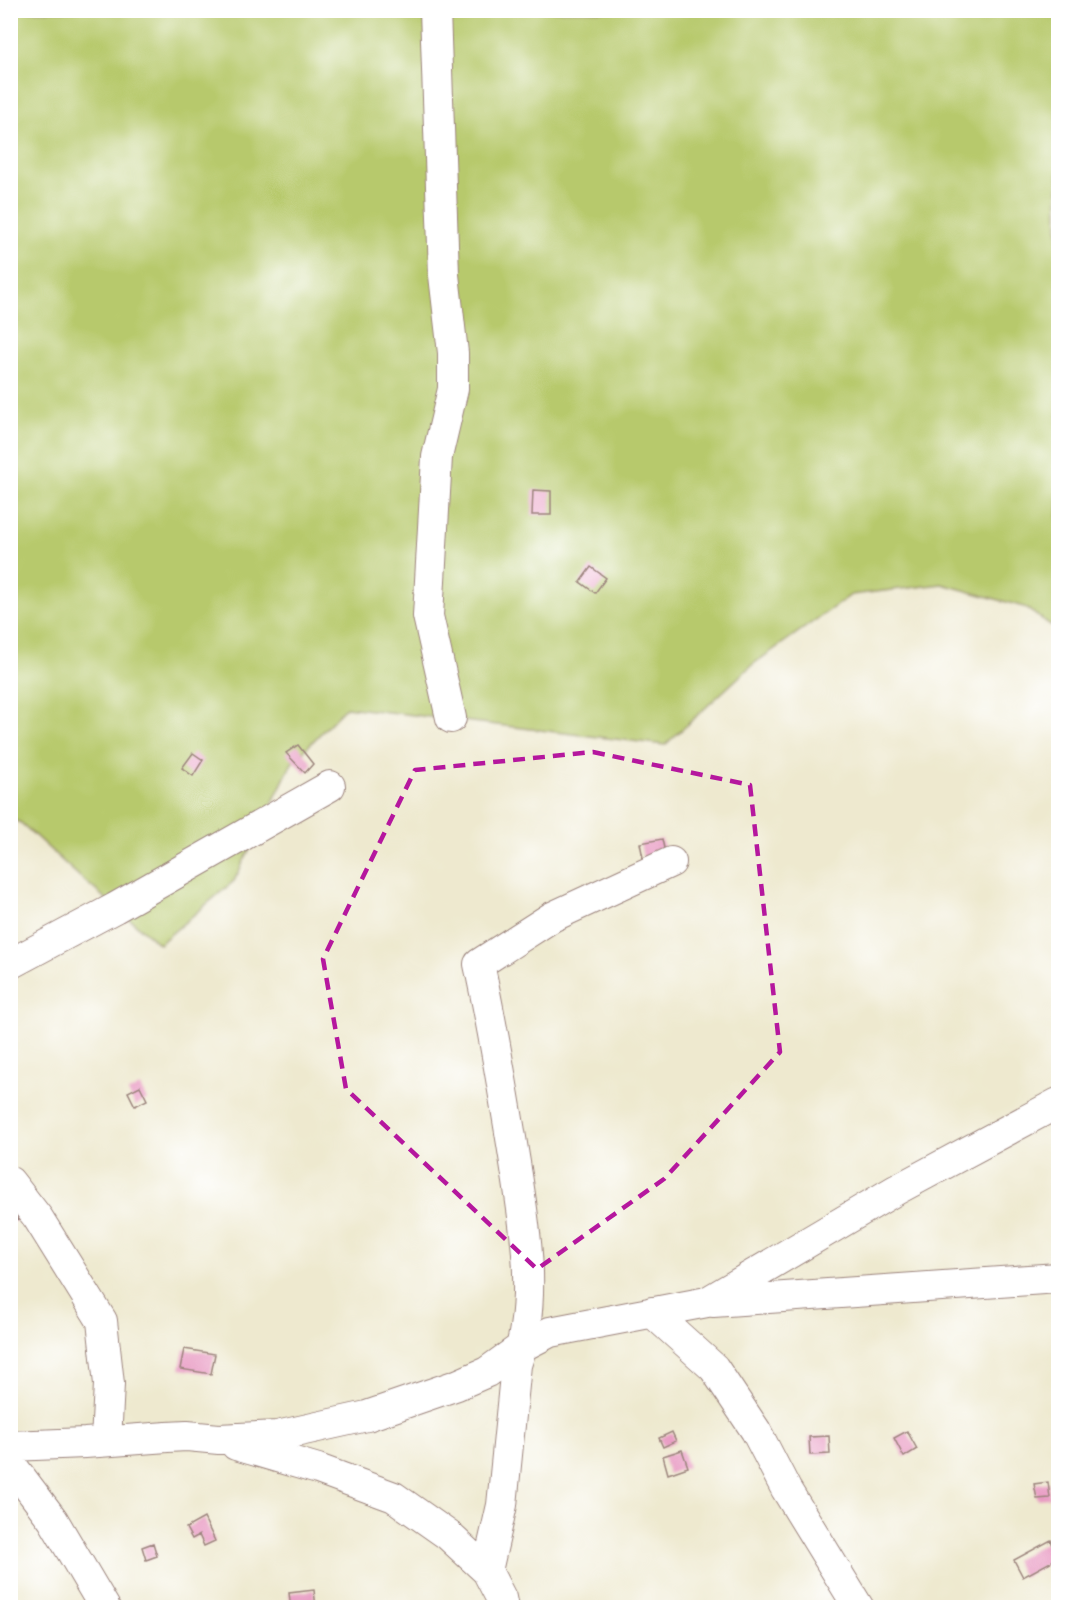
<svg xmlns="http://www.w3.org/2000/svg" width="1069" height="1618" viewBox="0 0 1069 1618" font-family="'Libre Bodoni',serif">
	<rect width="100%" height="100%" fill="#fff"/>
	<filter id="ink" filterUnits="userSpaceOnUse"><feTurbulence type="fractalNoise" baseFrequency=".0167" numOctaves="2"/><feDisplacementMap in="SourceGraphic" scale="12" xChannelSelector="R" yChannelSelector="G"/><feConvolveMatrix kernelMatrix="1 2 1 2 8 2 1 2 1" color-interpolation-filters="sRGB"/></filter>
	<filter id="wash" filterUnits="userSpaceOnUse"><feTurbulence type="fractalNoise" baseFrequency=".008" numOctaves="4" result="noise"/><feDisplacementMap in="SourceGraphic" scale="24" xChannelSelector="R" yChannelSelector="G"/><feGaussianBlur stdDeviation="1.35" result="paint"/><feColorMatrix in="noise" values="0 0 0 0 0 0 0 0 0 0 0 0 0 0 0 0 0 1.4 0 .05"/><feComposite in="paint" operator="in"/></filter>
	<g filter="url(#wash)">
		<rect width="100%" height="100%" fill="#eee9cf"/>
		<path fill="#b7c96c" stroke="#80744c" stroke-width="1.5" d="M10,11H1058V630L1024,607L942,584L851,595L752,665L665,745L346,707L292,763L234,881L159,944L80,877L21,823L11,819Z"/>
		<g id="blocks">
			<path fill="#e89ac2" d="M533,490L551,491V515H532Z
				M591,567L606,578L595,593L580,582Z
				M298,745L313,764L305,773L286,753Z
				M193,753L203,760L193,776L182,768Z
				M662,839L665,853L643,858L640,843Z
				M140,1086L147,1100L135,1106L128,1092Z
				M10,1209L18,1219L10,1224Z
				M184,1349L215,1354L211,1374L180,1369Z
				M907,1431L917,1449L904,1457L894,1438Z
				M672,1432L676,1441L663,1447L659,1438Z
				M829,1436L830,1454L810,1455L809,1437Z
				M682,1450L688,1467L668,1474L663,1456Z
				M1048,1482L1050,1498L1037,1499L1034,1484Z
				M204,1518L215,1541L204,1546L199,1535L192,1539L186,1528Z
				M1051,1540L1058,1558L1023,1577L1014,1560Z
				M153,1543L157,1556L146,1560L142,1547Z
				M314,1590L316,1608H291L289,1593Z"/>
		</g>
	</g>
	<g filter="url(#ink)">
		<use href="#blocks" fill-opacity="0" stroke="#9c847d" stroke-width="1.5"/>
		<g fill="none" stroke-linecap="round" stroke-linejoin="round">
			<defs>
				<path id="minor" d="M435,10L444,275L453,353V389L437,457L428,616L451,718
					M10,964L115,908L330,786
					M10,1182L38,1218L102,1321L109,1384L106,1441
					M713,1302L1058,1278
					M652,1312L714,1368L756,1431L786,1489L859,1608
					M236,1445L318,1469L394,1497L448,1535L487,1571
					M10,1446L85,1443L167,1437L187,1436L219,1439L277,1436L367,1416L457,1385L487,1372L523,1346L550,1332L707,1302L896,1190L1058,1103
					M10,1463L53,1520L105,1608
					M503,1608L501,1598L487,1571L502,1505L516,1365C540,1296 523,1214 512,1144C502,1083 492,1023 479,964L552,917L671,862"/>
			</defs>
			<use href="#minor" stroke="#9c847d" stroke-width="32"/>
			<use href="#minor" stroke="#fff" stroke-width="30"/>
		</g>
	</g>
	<path fill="none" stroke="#b5179e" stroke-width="4.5" stroke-dasharray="12 8" stroke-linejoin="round" d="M593,752L750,785L780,1052L664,1179L537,1269L346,1089L323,959L415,770Z"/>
	<rect width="1069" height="1618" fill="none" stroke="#fff" stroke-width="36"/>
</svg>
